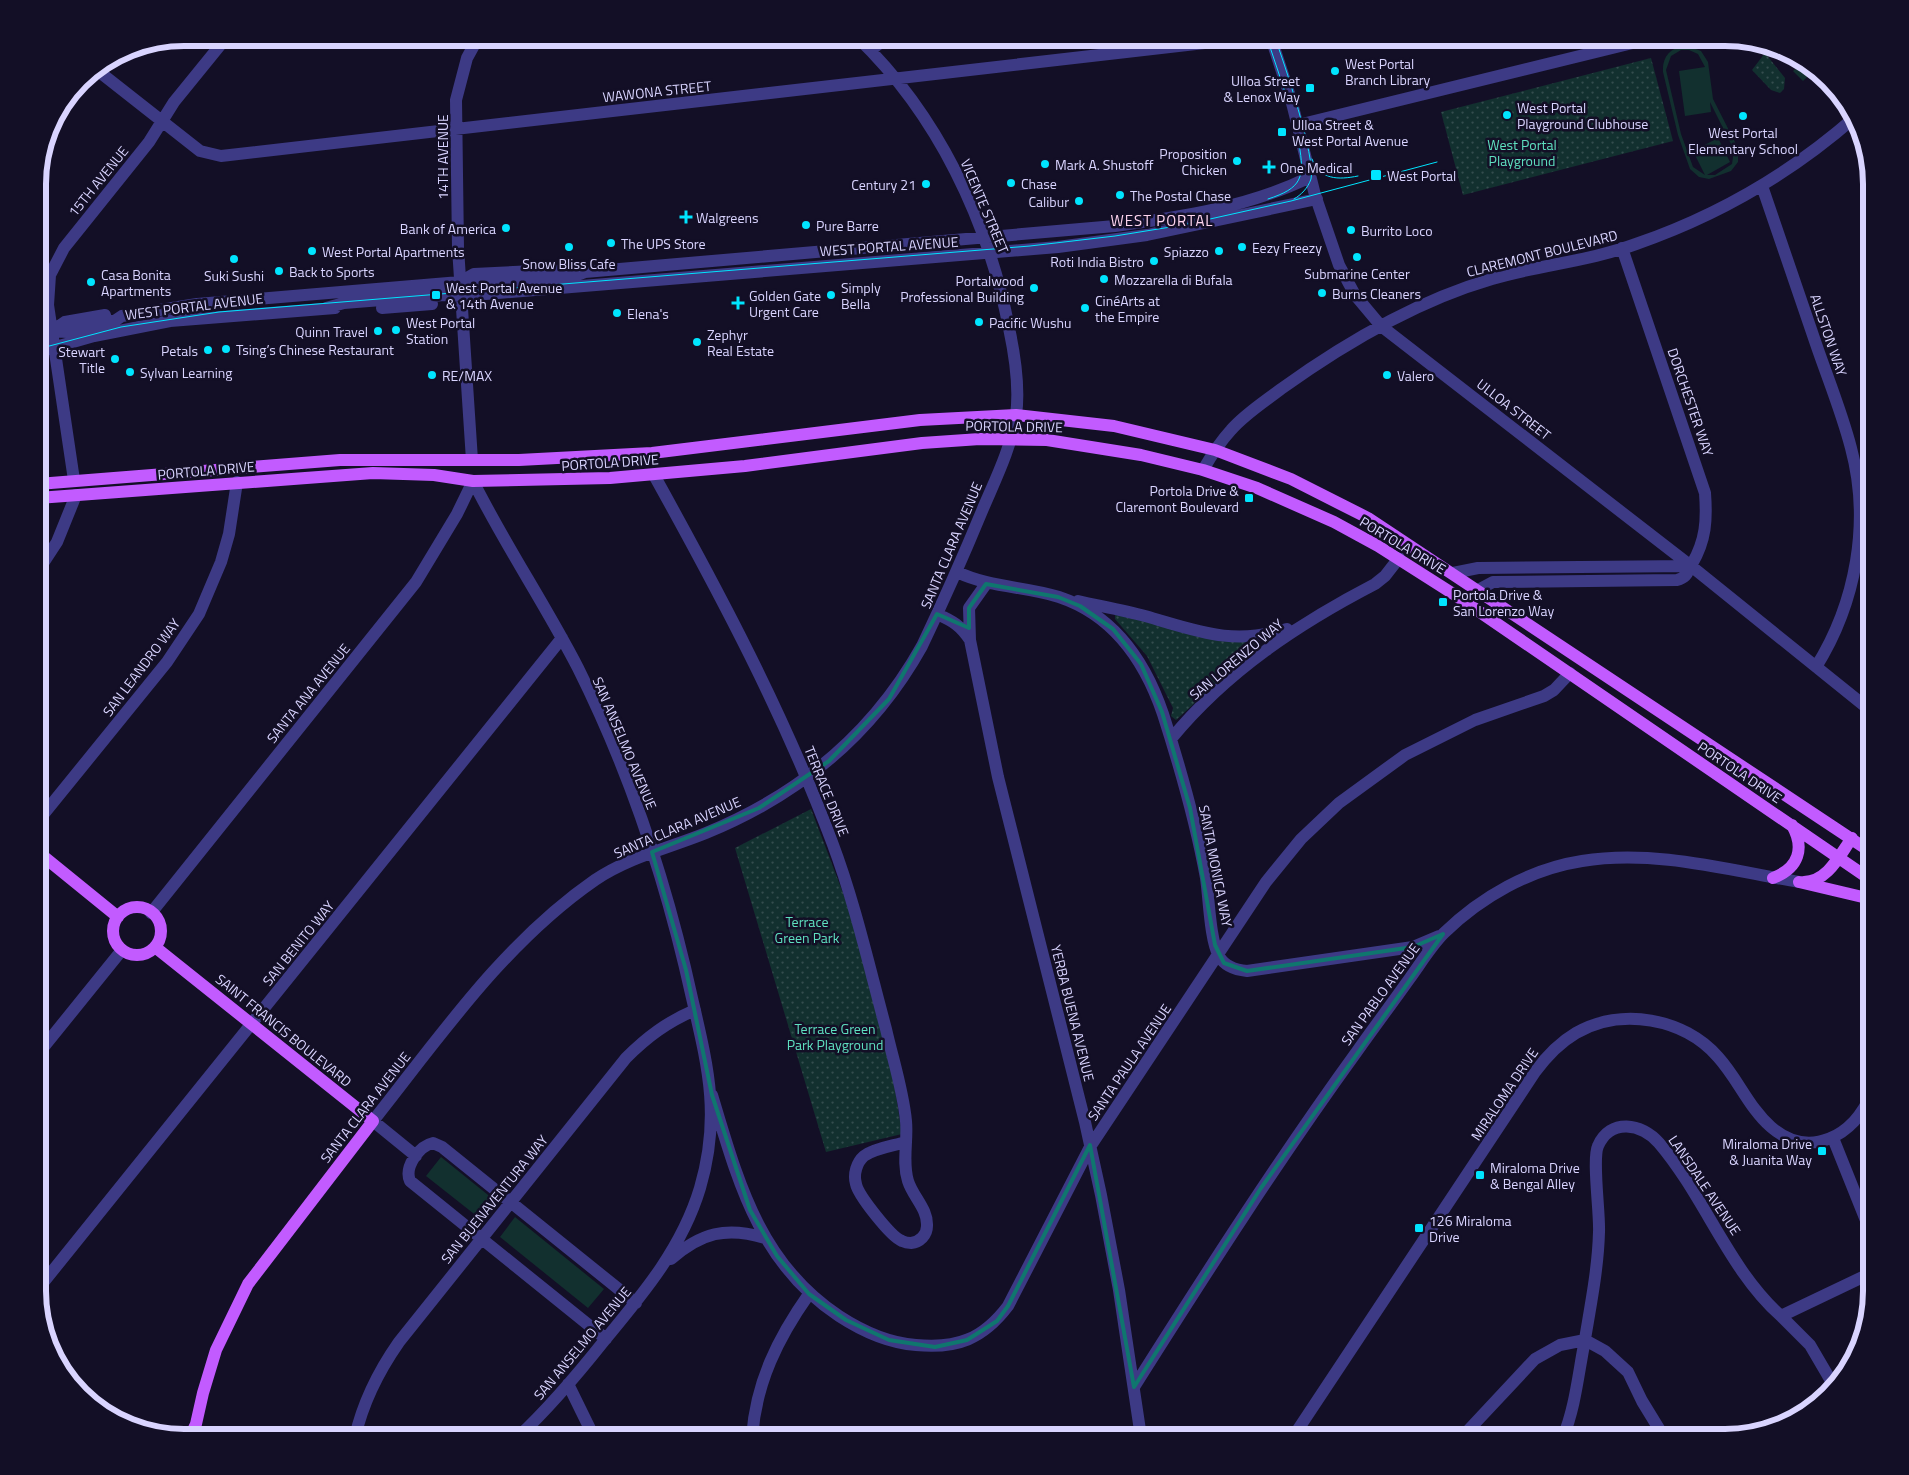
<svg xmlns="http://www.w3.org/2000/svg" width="1909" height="1475" viewBox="0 0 1909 1475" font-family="'Titillium Web',sans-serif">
	<defs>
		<pattern id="park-dots" width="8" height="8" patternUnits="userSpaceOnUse" patternTransform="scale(1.25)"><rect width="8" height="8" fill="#12302f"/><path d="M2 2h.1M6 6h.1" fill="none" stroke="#344d4e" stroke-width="1.8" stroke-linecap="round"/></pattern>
	</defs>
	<rect width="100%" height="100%" fill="#130f26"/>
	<path fill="#12302f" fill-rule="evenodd" d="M1685,45L1701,51L1708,62L1713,99L1738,148V162L1731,171L1709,179L1699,177L1690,169L1678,135L1663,72C1662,57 1670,48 1685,45ZM1681,50H1689L1698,54L1705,67L1679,71L1685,116L1711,112L1710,102L1734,150L1732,164L1715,175H1707L1730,162L1718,138L1693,151L1705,175L1693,167L1681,134L1666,70L1671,56Z
		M1803,62L1815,69L1803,81L1793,71Z
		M441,1157L498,1203L483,1221L426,1176Z
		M515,1217L604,1289L588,1308L500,1237Z"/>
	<path fill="url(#park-dots)" d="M1765,53L1785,78L1784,89L1780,93L1771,90L1752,70Z
		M1651,58L1673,141L1463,195L1441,112Z
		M1115,614L1256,641L1259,645L1176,720L1171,716L1173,708L1147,656L1115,619Z
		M811,809L851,914L892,1070L902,1134L826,1152L735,848Z"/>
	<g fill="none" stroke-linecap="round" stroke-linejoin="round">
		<path stroke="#3d3a85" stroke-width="12" d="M1271,38L1291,99L1315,195L1339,265L1355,295L1381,326L1691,566L1871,711
			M871,50L886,38
			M97,70L200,151L221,156L1248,38
			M1298,125L1653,38
			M1762,186C1780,239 1798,292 1816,344C1828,379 1842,413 1851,448C1871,522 1856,603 1816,667
			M460,282L474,274L555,270
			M326,308L344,303L444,295L461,296L1058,247L1147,235L1317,199
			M382,308L432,304
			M52,331L65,322L105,315
			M38,335L52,331L67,332L116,320L122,316L197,304L460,282L475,284L574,276L585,272L1115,226C1181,217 1249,207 1310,177
			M38,352L94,336L170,321L335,308
			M472,460L458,248L456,100L467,58L478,38
			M1203,470C1211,456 1220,442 1231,430C1245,414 1264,402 1281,389C1345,343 1416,301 1492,279C1539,265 1590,261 1636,244C1717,216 1790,174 1855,117
			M654,475C720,594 784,714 832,842C855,903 869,966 886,1029C893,1060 903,1090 906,1121C908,1141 902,1162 908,1181C913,1197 928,1209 927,1226C927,1235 920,1242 911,1243C909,1243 904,1242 902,1241C891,1237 858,1195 856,1184C853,1174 857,1162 864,1156C875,1148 893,1146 906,1142
			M74,480L48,305L50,275L64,248L149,142L174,102L226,38
			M473,481C505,545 545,604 578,668C630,772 667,884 692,998C708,1067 721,1117 700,1188C682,1248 643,1294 604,1341C577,1375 549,1408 518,1437
			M38,571L57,542L76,495
			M957,572C991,588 1024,586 1059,597C1113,615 1145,661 1163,714C1180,767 1196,823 1206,878C1209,898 1210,941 1219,956C1225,967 1236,970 1247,971L1413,947L1439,936
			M1453,573L1478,568L1691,566
			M1478,590L1493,582L1677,580C1688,577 1687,572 1692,564C1706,540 1707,520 1705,493L1622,248
			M1078,601C1100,606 1123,610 1145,616C1198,631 1232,646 1287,629
			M937,614C953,621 961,626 970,640L998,777L1085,1122L1101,1195L1119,1290L1141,1437
			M970,640L969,608L986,584
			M1171,739C1227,671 1298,624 1375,584L1385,576L1399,558
			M38,821L167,662L199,614L221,562L229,534L237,482
			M151,913L416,582L457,514L473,481
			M38,1054L122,950
			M712,1095C738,1181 759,1263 839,1316C862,1331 888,1343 916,1345C957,1349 983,1339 1008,1306L1090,1147L1266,882L1301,839L1339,803L1405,755L1475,720L1544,696L1554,690L1570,673
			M1833,1138L1871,1233
			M416,1156L373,1121C441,1035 504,943 595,880C629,857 669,848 706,833C799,795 873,734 922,646C943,602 963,557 982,511C995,480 1011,449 1016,415C1020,387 1015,356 1009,328C988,220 937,114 858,38
			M671,1259C701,1233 726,1226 765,1238
			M38,1289L562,638
			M1781,1316L1810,1345L1834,1386
			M606,1339L410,1181C404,1167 419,1146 433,1143L442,1147L636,1303
			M568,1384L594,1437
			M1134,1387C1206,1273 1279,1159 1358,1050C1375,1026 1393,1002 1410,978C1421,963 1431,946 1444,933C1481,897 1530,869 1582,861C1654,849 1728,870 1799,882
			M355,1437C363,1402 378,1372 399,1342L626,1058C647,1037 667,1022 695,1010
			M752,1437C756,1382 778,1338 809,1294
			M1293,1437L1535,1072C1546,1057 1559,1043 1576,1033C1621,1007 1684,1018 1718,1057C1738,1079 1749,1108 1771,1127C1809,1160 1855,1136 1871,1094
			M1462,1437L1535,1359L1560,1345L1585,1340L1605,1351L1628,1372L1642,1401L1664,1437
			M1563,1437C1575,1408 1578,1376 1584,1345C1590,1308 1598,1270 1599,1232C1600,1213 1592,1159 1598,1146C1610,1118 1642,1123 1659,1143C1705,1197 1729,1270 1781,1316L1871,1273"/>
		<path stroke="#c25bff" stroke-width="12" d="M38,484L340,460H519L652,453L920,420L1016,415L1114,426L1215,450L1291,479L1368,518L1871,852
			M38,498L373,473L434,475L473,481L610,478L745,466L922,443L980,439L1047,440L1141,455L1203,470L1257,488L1334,522L1378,546L1455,595L1871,880
			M38,852L118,917
			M1773,878C1799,868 1805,848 1792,825
			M1799,882L1871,899
			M1804,882C1828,881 1839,856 1852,838
			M113 931a24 24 0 1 1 48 0a24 24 0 1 1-48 0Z
			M155,947L373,1121L248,1284L216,1350L203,1393L196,1424L190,1437"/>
		<path stroke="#00e5ff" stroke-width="1" d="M1267,38L1287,98
			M1275,38C1284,62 1316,158 1311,179C1308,188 1301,195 1294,199
			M1312,159C1320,180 1338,180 1358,176
			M1268,199C1302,188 1305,178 1299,144
			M38,349L121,327L219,312L1030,246L1115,236L1183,225L1291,201L1437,162"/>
	</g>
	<path fill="none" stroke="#0f766e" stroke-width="4" stroke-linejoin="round" d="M986,584L1058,597L1080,606L1113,629L1141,664L1162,712L1190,808L1215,945L1224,963L1247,971L1413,947L1443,934L1261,1188L1134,1387L1090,1145L1008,1306L997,1321L967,1340L935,1347L889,1340L846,1320L809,1294L777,1256L750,1210L712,1095L686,970L652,852L759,808L829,761L889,699L937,614L969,628V608Z"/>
	<g fill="#00e5ff" stroke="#130f26" stroke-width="2">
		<circle cx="1335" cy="71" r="5"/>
		<rect x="1305" y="83" width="10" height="10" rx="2.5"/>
		<circle cx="1507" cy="115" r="5"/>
		<circle cx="1743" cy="116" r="5"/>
		<rect x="1277" y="127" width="10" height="10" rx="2.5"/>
		<circle cx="1237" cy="161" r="5"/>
		<circle cx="1045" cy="164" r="5"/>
		<path d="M1266.5 159.5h5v5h5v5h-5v5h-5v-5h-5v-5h5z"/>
		<rect x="1370" y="169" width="12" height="12" rx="2.5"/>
		<circle cx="1011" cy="183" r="5"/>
		<circle cx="926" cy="184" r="5"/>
		<circle cx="1120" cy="195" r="5"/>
		<circle cx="1079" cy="201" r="5"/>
		<path d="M683.5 209.5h5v5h5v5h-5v5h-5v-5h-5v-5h5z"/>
		<circle cx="806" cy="225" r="5"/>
		<circle cx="506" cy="228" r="5"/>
		<circle cx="1351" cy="230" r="5"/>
		<circle cx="611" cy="243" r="5"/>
		<circle cx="569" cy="247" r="5"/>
		<circle cx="1242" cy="247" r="5"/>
		<circle cx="312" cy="251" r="5"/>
		<circle cx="1219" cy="251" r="5"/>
		<circle cx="1357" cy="257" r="5"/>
		<circle cx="234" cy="259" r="5"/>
		<circle cx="1154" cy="261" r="5"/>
		<circle cx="279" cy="271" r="5"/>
		<circle cx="1104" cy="279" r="5"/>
		<circle cx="91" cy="282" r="5"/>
		<circle cx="1034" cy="288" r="5"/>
		<circle cx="1322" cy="293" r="5"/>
		<rect x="431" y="290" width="10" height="10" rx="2.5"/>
		<circle cx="831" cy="295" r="5"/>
		<path d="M735.5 295.5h5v5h5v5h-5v5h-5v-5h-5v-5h5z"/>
		<circle cx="1085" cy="308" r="5"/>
		<circle cx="617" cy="313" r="5"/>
		<circle cx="979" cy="322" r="5"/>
		<circle cx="396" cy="330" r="5"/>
		<circle cx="378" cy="331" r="5"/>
		<circle cx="697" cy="342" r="5"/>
		<circle cx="226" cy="349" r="5"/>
		<circle cx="208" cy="350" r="5"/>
		<circle cx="115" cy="359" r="5"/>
		<circle cx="130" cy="372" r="5"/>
		<circle cx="432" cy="375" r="5"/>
		<circle cx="1387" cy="375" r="5"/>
		<rect x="1244" y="493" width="10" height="10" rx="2.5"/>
		<rect x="1438" y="597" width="10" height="10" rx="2.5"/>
		<rect x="1817" y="1146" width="10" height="10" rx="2.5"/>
		<rect x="1475" y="1170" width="10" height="10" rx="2.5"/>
		<rect x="1414" y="1223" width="10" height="10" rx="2.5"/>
	</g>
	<g text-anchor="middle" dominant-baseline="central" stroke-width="5" stroke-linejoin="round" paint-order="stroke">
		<g font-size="14" fill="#d9d4ff" stroke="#130f26" text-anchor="start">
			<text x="1345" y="63">West Portal<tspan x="1345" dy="16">Branch Library</tspan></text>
			<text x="1300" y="80" text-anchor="end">Ulloa Street<tspan x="1300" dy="16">&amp; Lenox Way</tspan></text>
			<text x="1517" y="107">West Portal<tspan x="1517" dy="16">Playground Clubhouse</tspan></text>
			<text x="1292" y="124">Ulloa Street &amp;<tspan x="1292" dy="16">West Portal Avenue</tspan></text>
			<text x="1743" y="132" text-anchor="middle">West Portal<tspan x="1743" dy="16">Elementary School</tspan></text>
			<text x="1227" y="153" text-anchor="end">Proposition<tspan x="1227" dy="16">Chicken</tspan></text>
			<text x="1055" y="164">Mark A. Shustoff</text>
			<text x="1280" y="167">One Medical</text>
			<text x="1387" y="175">West Portal</text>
			<text x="1021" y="183">Chase</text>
			<text x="916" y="184" text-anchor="end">Century 21</text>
			<text x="1130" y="195">The Postal Chase</text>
			<text x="1069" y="201" text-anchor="end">Calibur</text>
			<text x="696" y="217">Walgreens</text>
			<text x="816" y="225">Pure Barre</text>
			<text x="496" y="228" text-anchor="end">Bank of America</text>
			<text x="1361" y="230">Burrito Loco</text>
			<text x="621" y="243">The UPS Store</text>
			<text x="1252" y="247">Eezy Freezy</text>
			<text x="322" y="251">West Portal Apartments</text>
			<text x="1209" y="251" text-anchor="end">Spiazzo</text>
			<text x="1144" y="261" text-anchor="end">Roti India Bistro</text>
			<text x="569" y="263" text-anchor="middle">Snow Bliss Cafe</text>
			<text x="289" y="271">Back to Sports</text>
			<text x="1357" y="273" text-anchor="middle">Submarine Center</text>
			<text x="101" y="274">Casa Bonita<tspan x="101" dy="16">Apartments</tspan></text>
			<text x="234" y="275" text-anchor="middle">Suki Sushi</text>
			<text x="1114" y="279">Mozzarella di Bufala</text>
			<text x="1024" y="280" text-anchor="end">Portalwood<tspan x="1024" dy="16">Professional Building</tspan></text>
			<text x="446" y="287">West Portal Avenue<tspan x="446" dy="16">&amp; 14th Avenue</tspan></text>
			<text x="841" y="287">Simply<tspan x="841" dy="16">Bella</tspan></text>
			<text x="1332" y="293">Burns Cleaners</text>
			<text x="749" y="295">Golden Gate<tspan x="749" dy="16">Urgent Care</tspan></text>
			<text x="1095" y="300">CinéArts at<tspan x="1095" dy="16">the Empire</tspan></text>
			<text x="627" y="313">Elena's</text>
			<text x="406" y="322">West Portal<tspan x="406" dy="16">Station</tspan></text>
			<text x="989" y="322">Pacific Wushu</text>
			<text x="368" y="331" text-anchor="end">Quinn Travel</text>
			<text x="707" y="334">Zephyr<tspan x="707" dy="16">Real Estate</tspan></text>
			<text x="236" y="349">Tsing’s Chinese Restaurant</text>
			<text x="198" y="350" text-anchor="end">Petals</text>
			<text x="105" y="351" text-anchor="end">Stewart<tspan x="105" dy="16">Title</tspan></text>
			<text x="140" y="372">Sylvan Learning</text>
			<text x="442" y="375">RE/MAX</text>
			<text x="1397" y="375">Valero</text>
			<text x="1239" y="490" text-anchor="end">Portola Drive &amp;<tspan x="1239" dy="16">Claremont Boulevard</tspan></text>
			<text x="1453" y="594">Portola Drive &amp;<tspan x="1453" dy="16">San Lorenzo Way</tspan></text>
			<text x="1812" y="1143" text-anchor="end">Miraloma Drive<tspan x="1812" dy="16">&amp; Juanita Way</tspan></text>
			<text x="1490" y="1167">Miraloma Drive<tspan x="1490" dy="16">&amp; Bengal Alley</tspan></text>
			<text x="1429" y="1220">126 Miraloma<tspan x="1429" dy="16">Drive</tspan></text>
		</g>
		<g font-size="14" fill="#d9d4ff" stroke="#130f26">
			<text transform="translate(657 91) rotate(-6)">WAWONA STREET</text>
			<text transform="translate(442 157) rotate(-90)">14TH AVENUE</text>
			<text transform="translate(98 181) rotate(-51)">15TH AVENUE</text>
			<text transform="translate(985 206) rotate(67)">VICENTE STREET</text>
			<text transform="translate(889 246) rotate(-4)">WEST PORTAL AVENUE</text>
			<text transform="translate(1542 253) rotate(-14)">CLAREMONT BOULEVARD</text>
			<text transform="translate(194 306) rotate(-7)">WEST PORTAL AVENUE</text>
			<text transform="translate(1829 335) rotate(71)">ALLSTON WAY</text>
			<text transform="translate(1691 402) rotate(71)">DORCHESTER WAY</text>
			<text transform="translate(1514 409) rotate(38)">ULLOA STREET</text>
			<text transform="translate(1014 426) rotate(1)">PORTOLA DRIVE</text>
			<text transform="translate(610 462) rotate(-4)">PORTOLA DRIVE</text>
			<text transform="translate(206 470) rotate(-5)">PORTOLA DRIVE</text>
			<text transform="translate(951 545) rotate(-67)">SANTA CLARA AVENUE</text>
			<text transform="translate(1403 545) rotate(31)">PORTOLA DRIVE</text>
			<text transform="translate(1236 659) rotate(-40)">SAN LORENZO WAY</text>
			<text transform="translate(141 667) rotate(-53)">SAN LEANDRO WAY</text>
			<text transform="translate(308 693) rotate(-51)">SANTA ANA AVENUE</text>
			<text transform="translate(625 743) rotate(67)">SAN ANSELMO AVENUE</text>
			<text transform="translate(1740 772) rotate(34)">PORTOLA DRIVE</text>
			<text transform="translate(827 791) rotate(68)">TERRACE DRIVE</text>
			<text transform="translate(677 827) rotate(-23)">SANTA CLARA AVENUE</text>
			<text transform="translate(1216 866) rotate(79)">SANTA MONICA WAY</text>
			<text transform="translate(298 943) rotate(-51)">SAN BENITO WAY</text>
			<text transform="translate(1380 994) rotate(-54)">SAN PABLO AVENUE</text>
			<text transform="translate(1073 1013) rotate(76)">YERBA BUENA AVENUE</text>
			<text transform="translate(284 1030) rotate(39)">SAINT FRANCIS BOULEVARD</text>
			<text transform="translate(1129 1062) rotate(-56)">SANTA PAULA AVENUE</text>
			<text transform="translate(1504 1094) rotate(-56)">MIRALOMA DRIVE</text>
			<text transform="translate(365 1107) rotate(-52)">SANTA CLARA AVENUE</text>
			<text transform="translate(1705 1185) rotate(56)">LANSDALE AVENUE</text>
			<text transform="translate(494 1199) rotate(-51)">SAN BUENAVENTURA WAY</text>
			<text transform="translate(582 1343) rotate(-50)">SAN ANSELMO AVENUE</text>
		</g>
		<g font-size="14" fill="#5fe0c0" stroke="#130f26">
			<text x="1522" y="144">West Portal<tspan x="1522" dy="16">Playground</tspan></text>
			<text x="807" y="921">Terrace<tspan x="807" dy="16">Green Park</tspan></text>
			<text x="835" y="1028">Terrace Green<tspan x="835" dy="16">Park Playground</tspan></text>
		</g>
		<g font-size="15" letter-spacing="1" fill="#ffd6f0" stroke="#130f26">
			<text x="1162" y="220">WEST PORTAL</text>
		</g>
	</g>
	<path d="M0 0H1909V1475H0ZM184 46H1725A138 138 0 0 1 1863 184V1291A138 138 0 0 1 1725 1429H184A138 138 0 0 1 46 1291V184A138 138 0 0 1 184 46Z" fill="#130f26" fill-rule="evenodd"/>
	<path fill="none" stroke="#d9d4ff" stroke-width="6" d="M184 46H1725A138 138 0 0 1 1863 184V1291A138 138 0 0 1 1725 1429H184A138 138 0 0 1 46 1291V184A138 138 0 0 1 184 46Z"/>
</svg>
